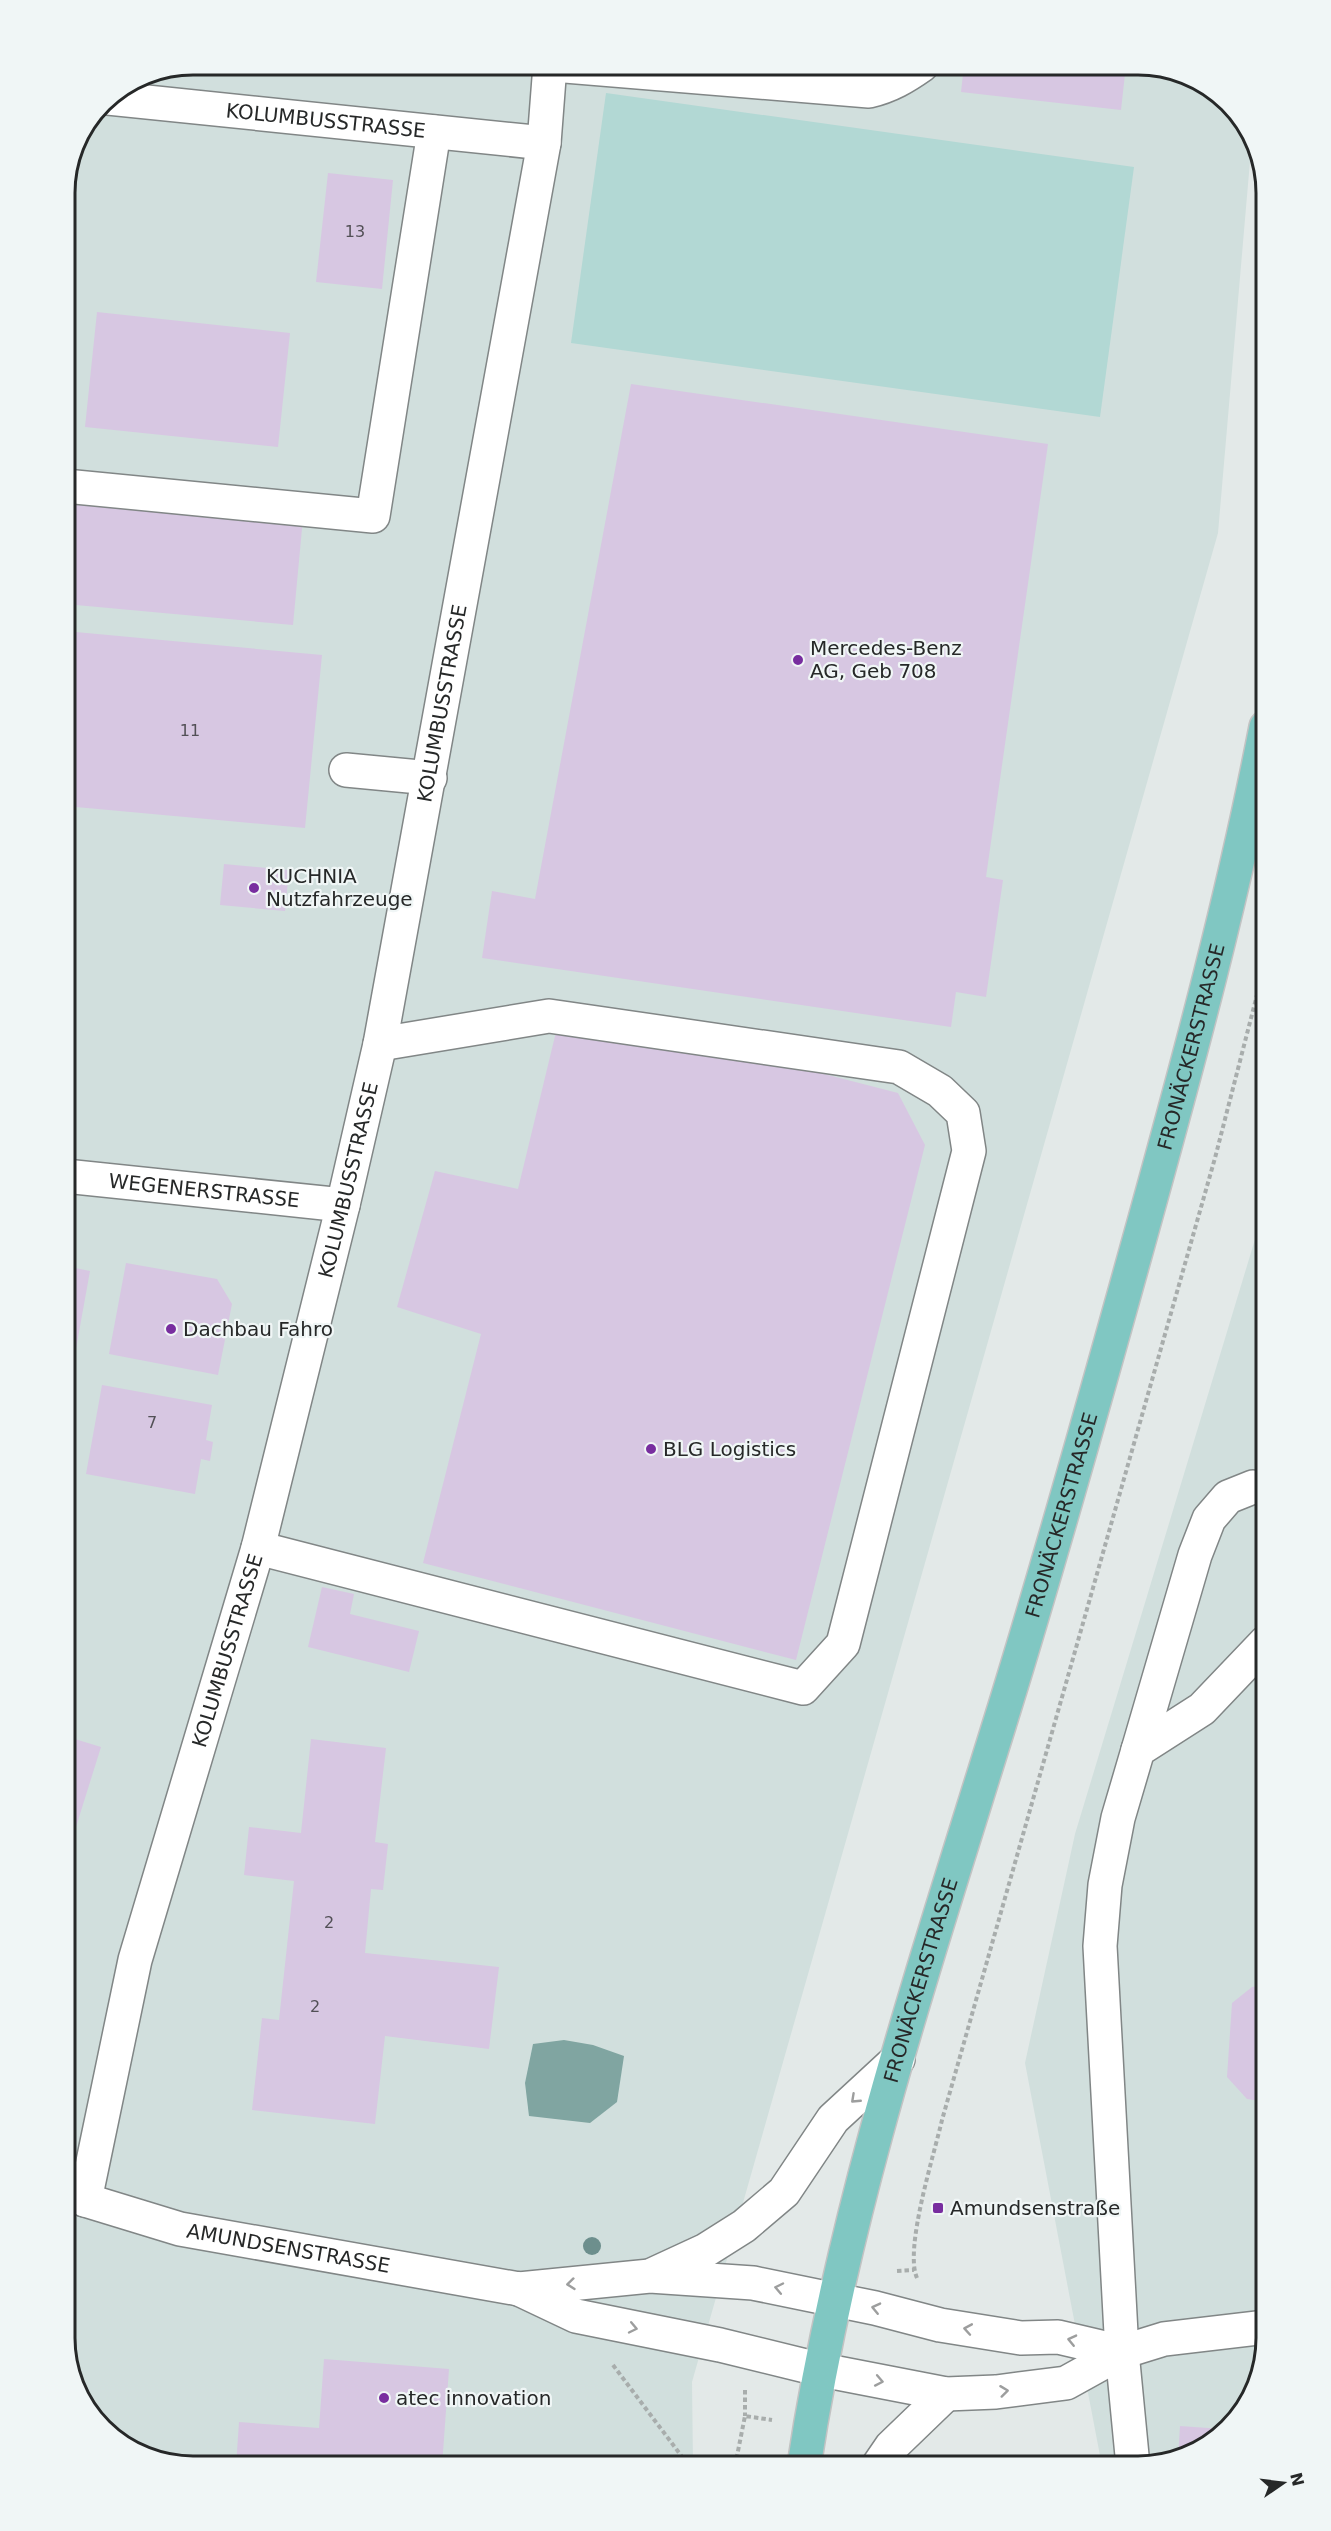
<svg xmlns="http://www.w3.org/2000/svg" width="1331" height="2531" viewBox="0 0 1331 2531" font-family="'DejaVu Sans',sans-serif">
	<rect width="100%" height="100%" fill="#e3e9e8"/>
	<path fill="#d1dfdd" d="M193,65H1147L1216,91L1252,138L1218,533L692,2382L693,2466H185L121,2445L74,2387L65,2338V185L74,144L102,102L144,74Z
		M1266,1203V2338L1245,2410L1187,2457L1138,2466H1102L1025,2063L1075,1834Z"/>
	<path fill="#b2d8d4" d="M606,93L1134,167L1100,417L571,343Z"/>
	<path fill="#80a5a1" d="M564,2040L593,2045L624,2056L617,2102L590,2123L529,2116L525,2083L533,2044Z"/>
	<path fill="#d7c7e2" d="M964,65H1126L1121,110L961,92Z
		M328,173L393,180L382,289L316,282Z
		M97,312L290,333L278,447L85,427Z
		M631,384L1048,444L986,877L1003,880L986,997L956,992L951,1027L482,958L492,891L535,899Z
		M65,496L303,518L293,625L65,604Z
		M65,631L322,655L305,828L65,806Z
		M224,864L289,870L285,911L220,905Z
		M65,973H70L66,1018H65Z
		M556,1032L750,1055L898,1093L925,1145L796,1660L423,1563L481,1334L397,1307L435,1171L518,1189Z
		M126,1263L217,1279L232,1304L218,1375L109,1354Z
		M65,1266L90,1271L68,1393L65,1392Z
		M102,1385L212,1405L206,1440L213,1442L210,1461L201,1459L195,1494L86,1474Z
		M322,1587L354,1594L350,1614L419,1631L409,1672L308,1647Z
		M65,1736L101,1747L65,1862Z
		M311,1739L386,1748L375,1842L388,1844L383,1890L371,1889L365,1953L499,1967L489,2049L385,2036L375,2124L252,2110L262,2018L279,2020L294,1881L244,1875L249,1827L301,1833Z
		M1266,1985V2102L1247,2099L1227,2077L1232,2003L1252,1987Z
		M324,2359L449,2369L442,2466H236L239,2422L319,2428Z
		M1180,2426L1222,2429L1187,2457L1178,2459Z"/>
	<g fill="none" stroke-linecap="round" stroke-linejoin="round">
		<defs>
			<g id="minor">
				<path d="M553,65L869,91C890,86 905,77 922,65"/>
				<path id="s1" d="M108,98L544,143"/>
				<path d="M65,486L373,516L434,132"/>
				<path d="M346,770L430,778"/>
				<path id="s2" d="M65,1176L343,1205"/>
				<path d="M258,1548L803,1688L843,1644L969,1151L963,1113L940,1091L899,1067L549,1016L380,1044"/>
				<path d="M1138,1750L1195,1555L1209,1519L1228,1497L1253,1487L1266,1489"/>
				<path id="s3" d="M66,2190L85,2200L180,2229L519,2289L650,2276L753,2283L875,2308L940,2325L1021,2338L1058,2337L1122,2352"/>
				<path id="s4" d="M85,2200L135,1960L258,1548L343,1205L380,1044L544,143L550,65"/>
				<path d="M654,2274L706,2250L744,2226L784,2192L833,2119L898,2059"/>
				<path d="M519,2289L576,2316L720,2345L822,2370L946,2394L996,2392L1066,2383L1122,2352L1164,2339L1266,2327"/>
				<path d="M878,2466L891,2447L946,2394"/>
				<path d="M1133,2466L1122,2352L1100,1946L1105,1885L1118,1818L1138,1750L1202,1709L1266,1642"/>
			</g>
			<g id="major">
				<path id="s5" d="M804,2466C843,2206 928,1956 1005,1706C1055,1544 1100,1382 1145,1219C1190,1056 1234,893 1266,727"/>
			</g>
		</defs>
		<use href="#minor" stroke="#818686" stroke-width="36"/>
		<use href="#major" stroke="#c2c3c3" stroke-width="36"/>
		<path stroke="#a8adac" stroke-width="4" stroke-dasharray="4.5 3" stroke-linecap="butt" d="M897,2271L914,2270
			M917,2278C904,2249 934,2155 942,2120L1215,1158L1266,960
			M613,2365L689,2466
			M745,2390V2416
			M735,2466L745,2416L772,2420"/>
		<use href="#minor" stroke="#fff" stroke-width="33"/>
		<use href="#major" stroke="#80c7c2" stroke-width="33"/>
	</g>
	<circle fill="#6d8f8d" cx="592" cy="2246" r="9"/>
	<defs><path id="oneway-chevron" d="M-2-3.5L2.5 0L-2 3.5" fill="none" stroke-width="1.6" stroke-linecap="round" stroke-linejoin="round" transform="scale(1.5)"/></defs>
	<g stroke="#9d9e9e">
		<use href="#oneway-chevron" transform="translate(855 2099) rotate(137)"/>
		<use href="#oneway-chevron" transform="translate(571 2284) rotate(174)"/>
		<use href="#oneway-chevron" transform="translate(779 2288) rotate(-168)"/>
		<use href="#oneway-chevron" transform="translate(876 2308) rotate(-167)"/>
		<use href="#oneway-chevron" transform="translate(633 2328) rotate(12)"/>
		<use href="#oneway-chevron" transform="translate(968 2329) rotate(-170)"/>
		<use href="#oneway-chevron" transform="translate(1072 2340) rotate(-167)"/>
		<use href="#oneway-chevron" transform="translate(879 2381) rotate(11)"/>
		<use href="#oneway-chevron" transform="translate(1004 2391) rotate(-7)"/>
	</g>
	<g fill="#782d9f" stroke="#f0f6f6" stroke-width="2">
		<circle cx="798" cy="660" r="6"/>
		<circle cx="254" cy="888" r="6"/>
		<circle cx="171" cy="1329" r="6"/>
		<circle cx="651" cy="1449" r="6"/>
		<rect x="932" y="2202" width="12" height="12" rx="3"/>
		<circle cx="384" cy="2398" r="6"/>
	</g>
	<g text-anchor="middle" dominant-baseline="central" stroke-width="4.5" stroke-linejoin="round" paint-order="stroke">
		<g font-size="16" fill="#525056">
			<text x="355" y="231">13</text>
			<text x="190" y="730">11</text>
			<text x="152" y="1422">7</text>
			<text x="329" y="1922">2</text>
			<text x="315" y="2006">2</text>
		</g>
		<g font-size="20" fill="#262828" stroke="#f0f6f6">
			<text stroke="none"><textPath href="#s1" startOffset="219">KOLUMBUSSTRASSE</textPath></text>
			<text stroke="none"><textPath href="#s4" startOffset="1540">KOLUMBUSSTRASSE</textPath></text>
			<text stroke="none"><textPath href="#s5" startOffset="1472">FRONÄCKERSTRASSE</textPath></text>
			<text stroke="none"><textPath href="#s4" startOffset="1054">KOLUMBUSSTRASSE</textPath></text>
			<text stroke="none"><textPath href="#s2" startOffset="140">WEGENERSTRASSE</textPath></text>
			<text stroke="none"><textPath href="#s5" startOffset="986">FRONÄCKERSTRASSE</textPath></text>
			<text stroke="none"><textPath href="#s4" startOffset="568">KOLUMBUSSTRASSE</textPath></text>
			<text stroke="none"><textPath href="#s5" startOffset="500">FRONÄCKERSTRASSE</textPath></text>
			<text stroke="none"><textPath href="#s3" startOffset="231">AMUNDSENSTRASSE</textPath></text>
		</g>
		<g font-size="20" fill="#262828" stroke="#f0f6f6" text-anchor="start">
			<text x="810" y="648">Mercedes-Benz<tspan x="810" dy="23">AG, Geb 708</tspan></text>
			<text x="266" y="876">KUCHNIA<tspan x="266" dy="23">Nutzfahrzeuge</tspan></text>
			<text x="183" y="1329">Dachbau Fahro</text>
			<text x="663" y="1449">BLG Logistics</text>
			<text x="950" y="2208">Amundsenstraße</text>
			<text x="396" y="2398">atec innovation</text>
		</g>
	</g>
	<path d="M0 0H1331V2531H0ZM193 75H1138A118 118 0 0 1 1256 193V2338A118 118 0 0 1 1138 2456H193A118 118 0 0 1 75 2338V193A118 118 0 0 1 193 75Z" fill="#f0f6f6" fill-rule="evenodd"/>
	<path fill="none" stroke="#262828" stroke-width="3" d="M193 75H1138A118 118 0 0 1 1256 193V2338A118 118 0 0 1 1138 2456H193A118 118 0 0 1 75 2338V193A118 118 0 0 1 193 75Z"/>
	<g transform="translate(1283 2483) rotate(76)" stroke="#f0f6f6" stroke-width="4.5" paint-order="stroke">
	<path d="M0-4.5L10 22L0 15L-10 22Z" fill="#262828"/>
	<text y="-9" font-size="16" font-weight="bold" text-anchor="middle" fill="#262828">N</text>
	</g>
</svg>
